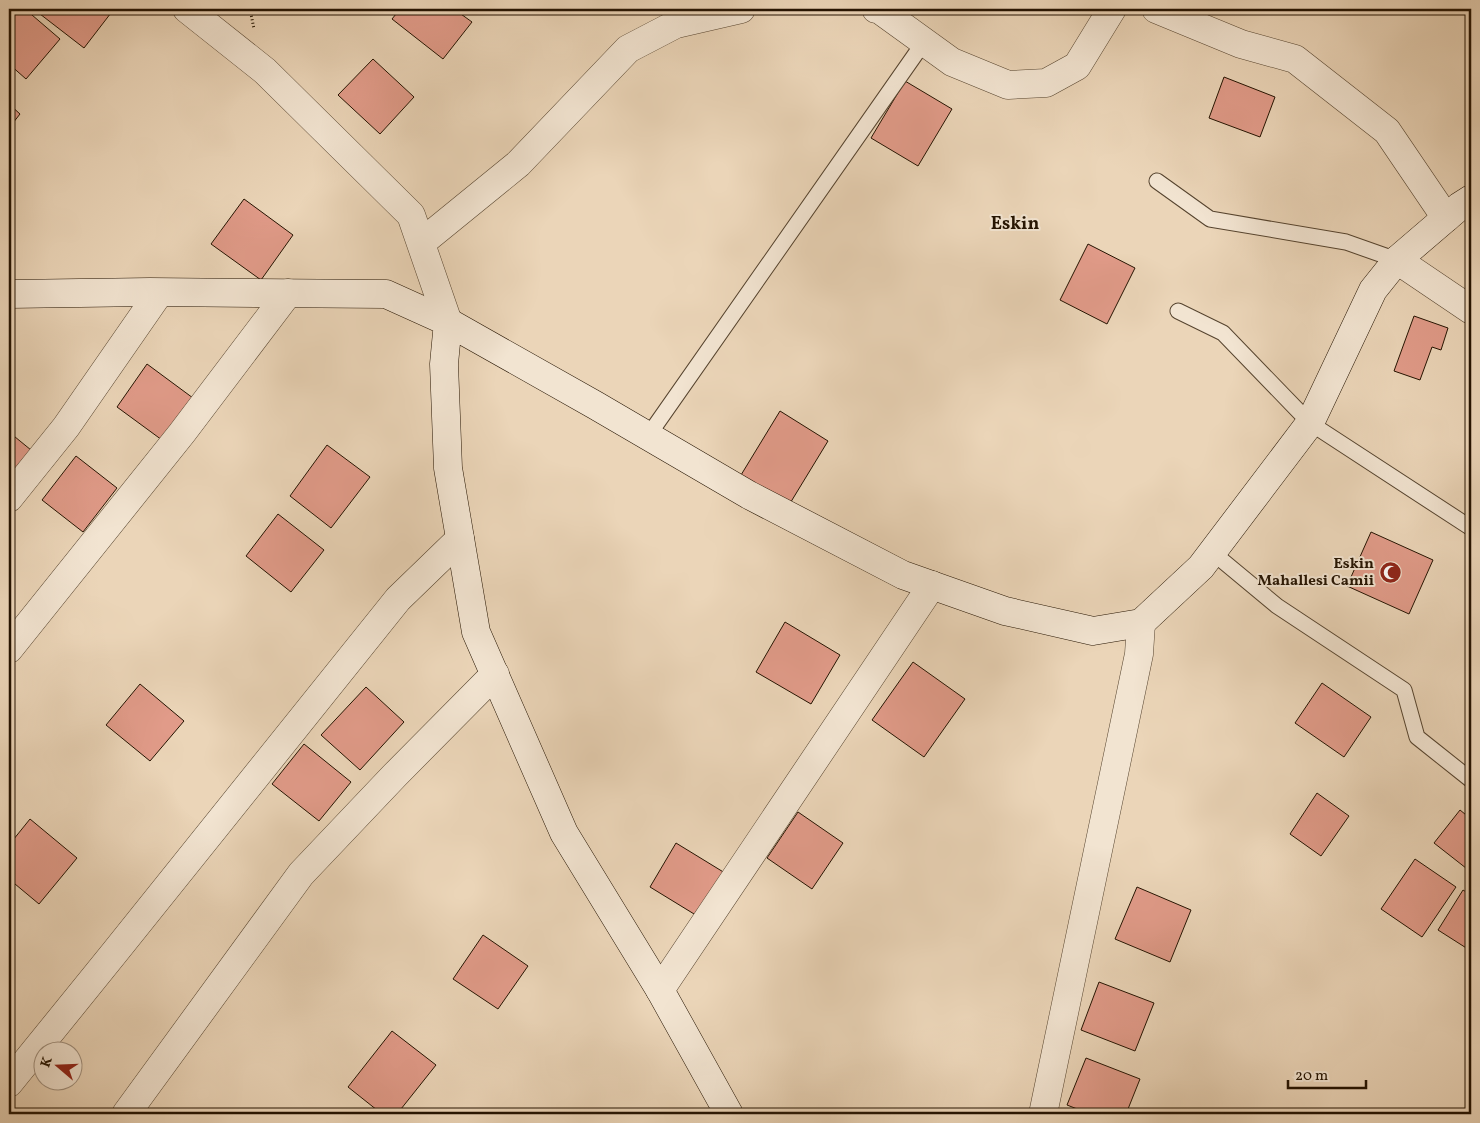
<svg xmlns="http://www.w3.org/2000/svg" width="1480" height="1123" viewBox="0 0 1480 1123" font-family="Vollkorn,serif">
	<rect width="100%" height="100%" fill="#ebd5b8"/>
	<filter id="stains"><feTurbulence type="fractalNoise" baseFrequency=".004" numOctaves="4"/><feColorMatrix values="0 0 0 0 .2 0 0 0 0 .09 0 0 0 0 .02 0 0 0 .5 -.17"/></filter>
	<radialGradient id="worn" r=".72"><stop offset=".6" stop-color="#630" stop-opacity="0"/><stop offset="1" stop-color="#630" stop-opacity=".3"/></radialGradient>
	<path fill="#e19b89" stroke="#241301" d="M10,9H25L60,39L26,79L9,64Z
		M44,9H114L84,48L40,14Z
		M400,9H454L472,22L443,59L392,19Z
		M373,59L414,97L380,134L338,95Z
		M1224,77L1275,97L1260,137L1209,118Z
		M905,81L952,109L918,166L871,138Z
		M9,104L20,114L9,128Z
		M244,199L293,235L261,280L211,244Z
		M1088,244L1135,268L1107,324L1060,300Z
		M1414,316L1448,328L1441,350L1432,347L1420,380L1394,371Z
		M147,364L193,398L162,440L117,407Z
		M780,411L828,441L789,505L741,475Z
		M9,432L31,450L9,478Z
		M327,445L370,477L331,528L290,496Z
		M76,456L117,488L83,532L42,500Z
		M278,514L324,550L291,592L246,556Z
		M1371,532L1433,560L1409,614L1347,586Z
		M785,622L840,655L811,704L756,672Z
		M913,662L965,699L924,757L872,720Z
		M1322,683L1371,717L1344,757L1295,723Z
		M140,684L184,721L150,761L106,725Z
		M366,687L404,722L360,770L321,735Z
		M304,744L351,782L319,821L272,784Z
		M1317,793L1349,816L1321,856L1290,834Z
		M1460,810L1471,819V872L1434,843Z
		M798,812L843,843L812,889L767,858Z
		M30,819L77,858L39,904L9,879V845Z
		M676,843L725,873L699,917L650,887Z
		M1415,859L1456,887L1422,937L1381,909Z
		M1137,887L1191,910L1170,962L1115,939Z
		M1463,890L1471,895V951L1438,930Z
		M483,935L528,966L498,1009L453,979Z
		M1099,982L1154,1003L1135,1051L1081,1030Z
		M392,1031L436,1065L397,1114H382L348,1087Z
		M1086,1058L1140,1079L1126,1114H1090L1067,1105Z"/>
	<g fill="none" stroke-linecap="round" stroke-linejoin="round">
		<defs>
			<path id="lane" d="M1157,181L1210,219L1346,242L1397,260
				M1178,311L1223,333L1310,423L1471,528
				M648,436L924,42
				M1212,552L1277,606L1404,690L1417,737L1471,780"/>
			<path id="street" d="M187,9L265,71L411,215L448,322
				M876,9L880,10L952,62L1008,85L1046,83L1077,66L1112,9
				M1156,9L1241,44L1295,59L1387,131L1446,218
				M421,243L518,164L628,49L676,24L741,9
				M1397,260L1471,310
				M9,498L66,427L159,293
				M9,649L182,433L288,293
				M660,990L932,585
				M9,1083L115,952L398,599L460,539
				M126,1114L301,874L395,775L495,674
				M1043,1114L1139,654L1141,623"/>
			<path id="secondary" d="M9,294L150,292L386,294L448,322L595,405L749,495L903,575L1005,611L1093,631L1141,623L1201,567L1310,423L1373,290L1397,260L1460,206L1471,199
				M448,322L444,364L448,468L476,632L564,833L660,990L729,1114"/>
		</defs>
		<use href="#lane" stroke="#56442f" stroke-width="17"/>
		<use href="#street" stroke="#56442f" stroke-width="29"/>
		<use href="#secondary" stroke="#241301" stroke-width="29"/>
		<path stroke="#241301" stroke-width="3" stroke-dasharray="1 2.5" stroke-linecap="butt" d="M250,9L254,29"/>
		<use href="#lane" stroke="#f2e4d1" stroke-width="15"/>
		<use href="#street" stroke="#f2e4d1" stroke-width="28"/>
		<use href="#secondary" stroke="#f2e4d1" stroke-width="28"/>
	</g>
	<defs>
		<symbol id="mosque-disc" viewBox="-11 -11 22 22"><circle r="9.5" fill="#8f2418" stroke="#f2e4d1"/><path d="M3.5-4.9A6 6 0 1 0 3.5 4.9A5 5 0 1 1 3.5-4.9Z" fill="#fff"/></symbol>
	</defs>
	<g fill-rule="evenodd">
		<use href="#mosque-disc" x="1378" y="560" width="25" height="25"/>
	</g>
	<g text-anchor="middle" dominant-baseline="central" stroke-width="4" stroke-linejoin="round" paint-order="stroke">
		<g font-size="15" font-weight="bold" fill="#241301" stroke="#f2e4d1" text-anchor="end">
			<text x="1374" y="564">Eskin<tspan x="1374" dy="17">Mahallesi Camii</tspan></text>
		</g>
		<g font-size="18" font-weight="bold" fill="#241301" stroke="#f2e4d1">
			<text x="1015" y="224">Eskin</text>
		</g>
	</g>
	<rect width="1480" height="1123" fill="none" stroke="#ebd5b8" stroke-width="30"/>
	<rect x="10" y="10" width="1460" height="1103" fill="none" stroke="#241301" stroke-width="2.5"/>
	<rect x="15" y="15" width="1450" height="1093" fill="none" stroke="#241301"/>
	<g transform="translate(58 1066) rotate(289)"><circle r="24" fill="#f2e4d1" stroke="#a0907e"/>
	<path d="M0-4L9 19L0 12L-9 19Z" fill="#8f2418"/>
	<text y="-8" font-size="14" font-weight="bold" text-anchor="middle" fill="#241301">K</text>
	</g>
	<path d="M1288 1080v8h78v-8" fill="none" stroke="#241301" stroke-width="2.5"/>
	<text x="1295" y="1080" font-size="15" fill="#241301" stroke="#f2e4d1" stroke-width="4" paint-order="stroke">20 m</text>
	<rect width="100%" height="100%" filter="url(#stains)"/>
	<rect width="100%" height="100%" fill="url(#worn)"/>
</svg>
